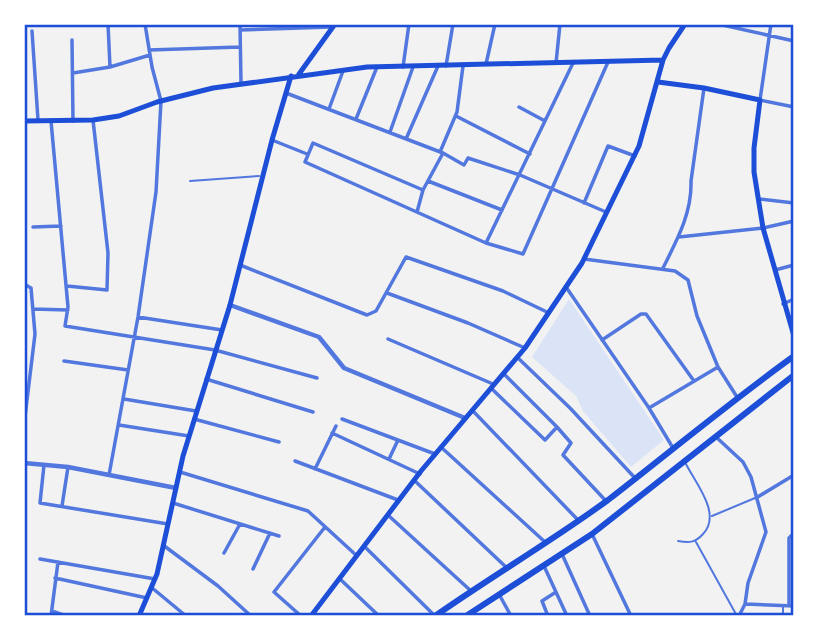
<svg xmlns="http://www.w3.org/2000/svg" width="818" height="640" viewBox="0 0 818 640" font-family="'Roboto Condensed',sans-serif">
	<rect width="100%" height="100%" fill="#f2f2f2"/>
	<path fill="#dbe4f7" d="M569,299L664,440L631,467L583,411L576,396L532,357Z"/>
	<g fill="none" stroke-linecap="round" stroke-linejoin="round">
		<path stroke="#5277de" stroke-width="2" d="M190,181L259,176
			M712,516L755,498
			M678,541C689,543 695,543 703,534C722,514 696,484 686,464
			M696,542L737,616
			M783,616V607"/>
		<path stroke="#5277de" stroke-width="3.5" d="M108,24L110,67
			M240,24L241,83
			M718,24L794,41
			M771,24L760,100L794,107
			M240,30L332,27
			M32,31L38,120
			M72,40L73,121
			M149,50L240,47
			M556,63L560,24
			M486,64L495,24
			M446,66L453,24
			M403,67L409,24
			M73,73L110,67L150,55
			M286,93L443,153L464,165L468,158L520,175L606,212
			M519,107L545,121
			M329,109L343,71
			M456,116L530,154
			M356,119L377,67
			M51,121L68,307L65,326L215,350L317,378
			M390,132L413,67
			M406,139L438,66
			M272,140L307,154
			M440,152L457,112L463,66
			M428,181L502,210
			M423,190L313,143L305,162L486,243L523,254L608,62
			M759,199L794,203
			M584,203L608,146L635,156
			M417,212L423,190L443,153
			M33,227L61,226
			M679,237L763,228L794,221
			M486,243L573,63
			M584,259L675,271L688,280L697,316L718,367L737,397
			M240,265L367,315L376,311L406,257L503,291L549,313
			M663,268C677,240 692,213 691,181L704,88
			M775,270L794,265
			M24,284L31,288L35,334L24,425
			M67,286L107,290L108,253L93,120
			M566,287L649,408L673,448
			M387,293L468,323L525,348
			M783,304L794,299
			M33,309L68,310
			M138,317L222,330
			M388,339L493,384
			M602,340L641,314H646L694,381
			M517,357L570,408L635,478
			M64,361L128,370
			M504,374L557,427
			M206,379L313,412
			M492,389L545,440L557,427L571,443L563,455L606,501
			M124,399L196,411
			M649,408L718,367
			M473,411L578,520
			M194,419L279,442
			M342,419L435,454
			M119,425L189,436
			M332,433L420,474
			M715,436L743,462L751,477L766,532L748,583L745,604L739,616
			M442,448L545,542
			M389,459L398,440
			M295,461L398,500
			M44,465L40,503L168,524
			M315,469L336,426
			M180,472L308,511L357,556
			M109,475L138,317L156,192L161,101L152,67L145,24
			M415,481L507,568
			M756,498L794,475
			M173,503L279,536
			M62,506L68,467
			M389,516L471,591
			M592,534L631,616
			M163,545L218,586L251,616
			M365,547L435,616
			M224,553L240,524
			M562,554L590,616
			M40,559L155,579
			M544,566L567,616
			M253,569L270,533
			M55,578L147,598
			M340,579L379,616
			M151,587L186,616
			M500,596L511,616
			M745,604L794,606
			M789,606V538L794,533
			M52,611L66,616
			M51,616L58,562
			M301,616L274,592L325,527
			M548,616L542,601L556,592"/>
		<path stroke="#5277de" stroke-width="4.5" d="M230,305L319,337L344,368L465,418
			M24,463L68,467L176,488"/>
		<path stroke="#1d4ed8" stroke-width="5" d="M299,74L335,24
			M658,82L704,88L760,100L754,148V172L763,228L794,336
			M24,121L93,120L119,116L157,102L213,88L367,67L663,60
			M139,616L157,574L183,456L230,305L272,140L291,76
			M311,616L421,471L525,348L582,263L639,146L663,60L669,48L685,24"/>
		<path stroke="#1d4ed8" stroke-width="6" d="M435,616C492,576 552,541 608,500C670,452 730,402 794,356
			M466,616L592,534L794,375"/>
	</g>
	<rect width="818" height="640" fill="none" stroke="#ffffff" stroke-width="52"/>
	<rect x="26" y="26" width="766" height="588" fill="none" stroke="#1d4ed8" stroke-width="2.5"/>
</svg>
